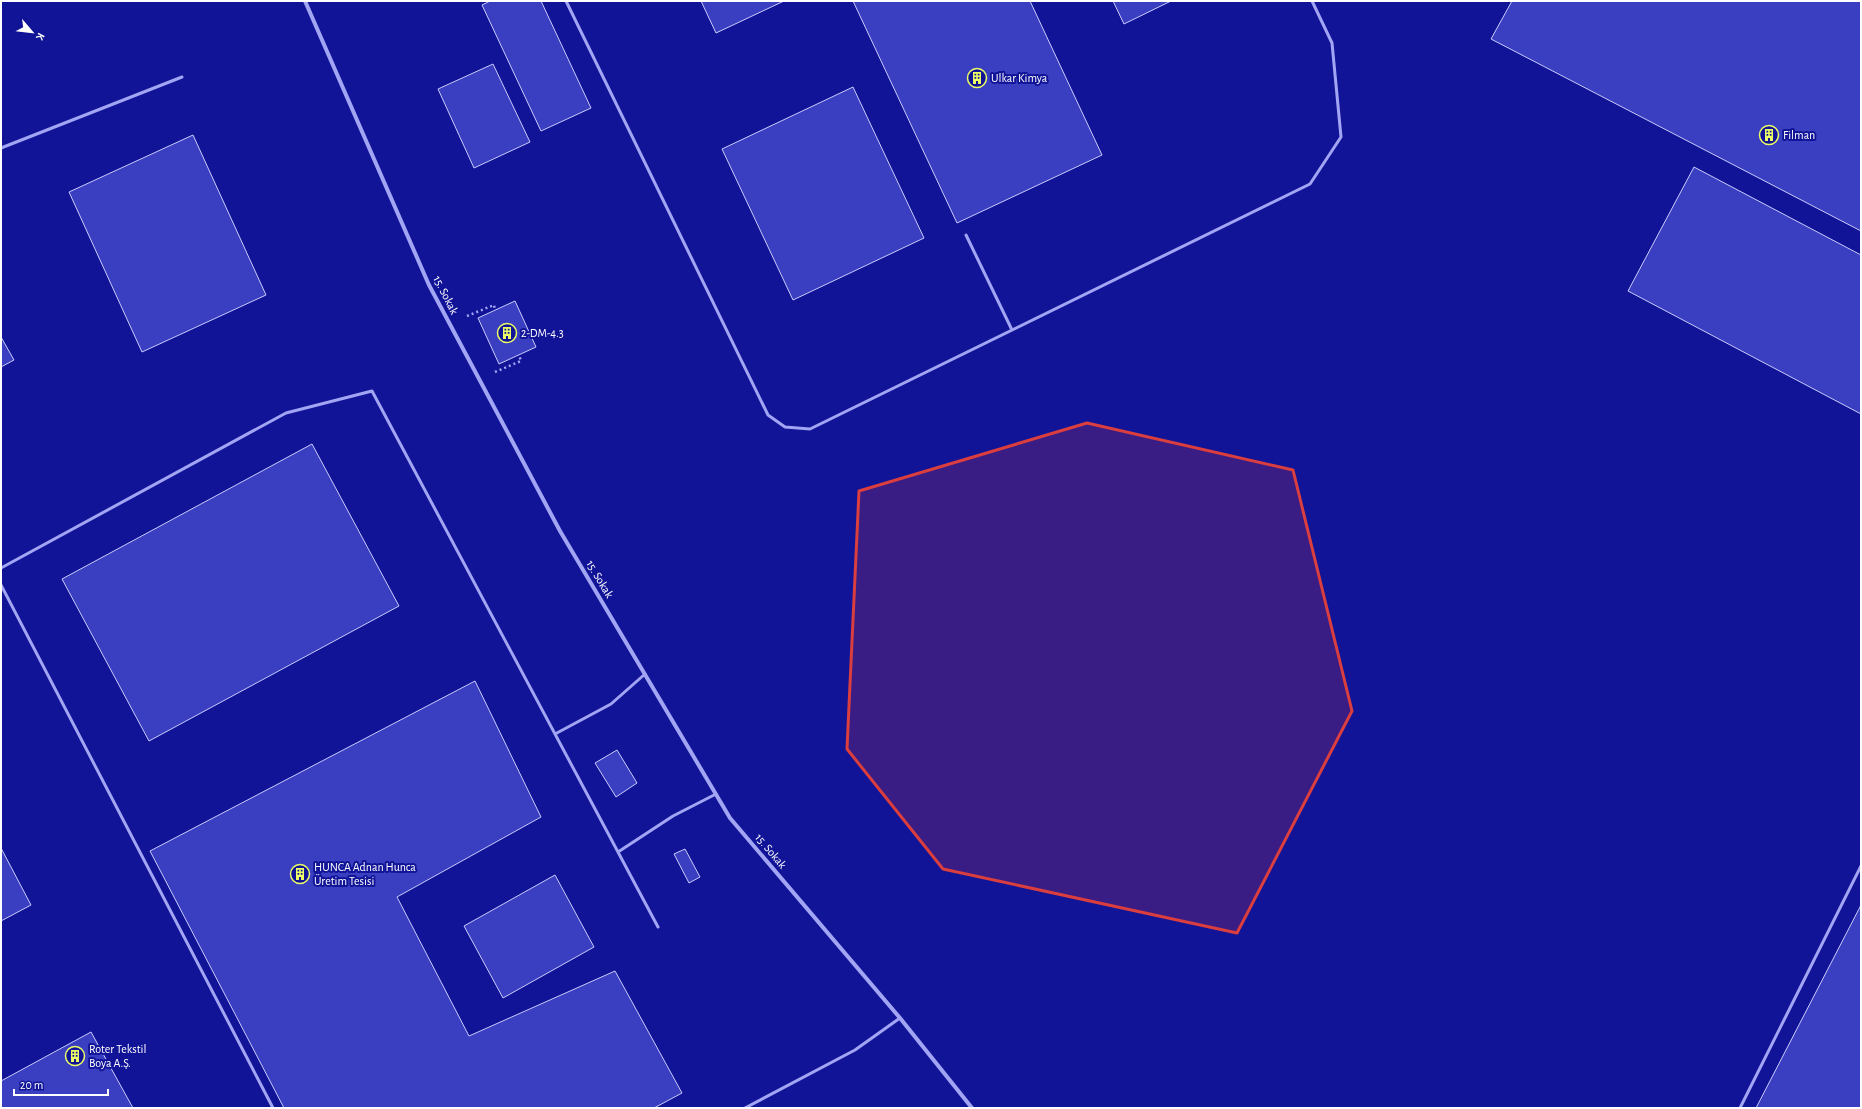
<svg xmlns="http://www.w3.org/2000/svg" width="1862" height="1109" viewBox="0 0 1862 1109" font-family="'Alegreya Sans',sans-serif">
	<rect width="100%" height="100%" fill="#111497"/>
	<path fill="#3a3ec0" stroke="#caccfd" d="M490,1H541L591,108L541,131L482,5Z
		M701,1H784L716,33Z
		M853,1H1030L1102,155L957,223Z
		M1113,1H1171L1124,24Z
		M1512,1H1861V231L1491,39Z
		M493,64L530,142L474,168L438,89Z
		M853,87L924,238L793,300L722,149Z
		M193,135L266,295L142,352L69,192Z
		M1694,167L1861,255V414L1628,291Z
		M515,301L536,347L499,364L478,318Z
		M1,337L14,360L1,367Z
		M312,444L399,606L149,741L62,579Z
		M475,681L541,817L397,897L469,1036L615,971L682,1093L654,1108H284L150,851Z
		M617,750L637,783L616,797L595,763Z
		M1,848L31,905L1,921Z
		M685,849L700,877L689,883L674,854Z
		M555,875L594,947L503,998L464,926Z
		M1861,905V1108H1756Z
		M91,1032L133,1108H1V1081Z"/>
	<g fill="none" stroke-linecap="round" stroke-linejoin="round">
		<path stroke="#a2a5f3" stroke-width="2.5" stroke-dasharray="2 3" stroke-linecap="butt" d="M467,316L494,305L495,310
			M495,372L521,361L519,355"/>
		<path stroke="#a2a5f3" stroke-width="3" d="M566,1L768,415L785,427L810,429L1310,184L1341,137L1332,43L1312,1
			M1,148L182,77
			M966,235L1012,330
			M1,568L286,413L372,391L658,927
			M1,585L273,1108
			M555,734L611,704L645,674
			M618,852L673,816L716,794
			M745,1108L855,1050L900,1018
			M1740,1108L1861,866"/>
		<path stroke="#a2a5f3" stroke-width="4" d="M305,1L429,285L560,531L730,818L900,1018L972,1108"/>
	</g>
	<path fill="#da3e3e" fill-opacity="0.2" stroke="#da3e3e" stroke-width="3" stroke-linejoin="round" d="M1087,423L1293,470L1352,711L1237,933L943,869L847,749L859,491Z"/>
	<defs>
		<symbol id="building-ring" viewBox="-11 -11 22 22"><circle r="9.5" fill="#111497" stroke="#ecff65" stroke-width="1.5"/><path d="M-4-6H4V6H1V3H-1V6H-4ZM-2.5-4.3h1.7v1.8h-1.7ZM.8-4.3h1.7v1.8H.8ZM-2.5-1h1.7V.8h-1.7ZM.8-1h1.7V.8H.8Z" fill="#ecff65"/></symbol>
	</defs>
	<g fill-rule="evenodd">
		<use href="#building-ring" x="966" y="67" width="22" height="22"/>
		<use href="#building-ring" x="1758" y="124" width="22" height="22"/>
		<use href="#building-ring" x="496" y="322" width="22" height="22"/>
		<use href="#building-ring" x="289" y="863" width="22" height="22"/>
		<use href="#building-ring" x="64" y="1045" width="22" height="22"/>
	</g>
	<g text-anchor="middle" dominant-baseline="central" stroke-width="4" stroke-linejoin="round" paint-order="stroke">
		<g font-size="12" fill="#fff" stroke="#111497" text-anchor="start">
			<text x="991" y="78">Ulkar Kimya</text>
			<text x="1783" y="135">Filman</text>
			<text x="521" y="333">2-DM-4.3</text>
			<text x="314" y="867">HUNCA Adnan Hunca<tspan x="314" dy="14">Üretim Tesisi</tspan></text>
			<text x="89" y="1049">Roter Tekstil<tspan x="89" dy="14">Boya A.Ş.</tspan></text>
		</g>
		<g font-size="12" fill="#fff" stroke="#111497">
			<text transform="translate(446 295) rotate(63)">15. Sokak</text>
			<text transform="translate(600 579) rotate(59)">15. Sokak</text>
			<text transform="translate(771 851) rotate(50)">15. Sokak</text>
		</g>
	</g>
	<rect width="1862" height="1109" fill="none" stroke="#ffffff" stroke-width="4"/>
	<g transform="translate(32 32) rotate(118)" stroke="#111497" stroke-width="3" paint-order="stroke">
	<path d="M0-3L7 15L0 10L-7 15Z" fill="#ffffff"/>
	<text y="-6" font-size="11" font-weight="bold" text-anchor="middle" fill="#ffffff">K</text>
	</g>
	<path d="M14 1089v6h94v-6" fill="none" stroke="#ffffff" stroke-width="2"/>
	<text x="20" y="1089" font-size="12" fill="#ffffff" stroke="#111497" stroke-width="3" paint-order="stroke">20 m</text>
</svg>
